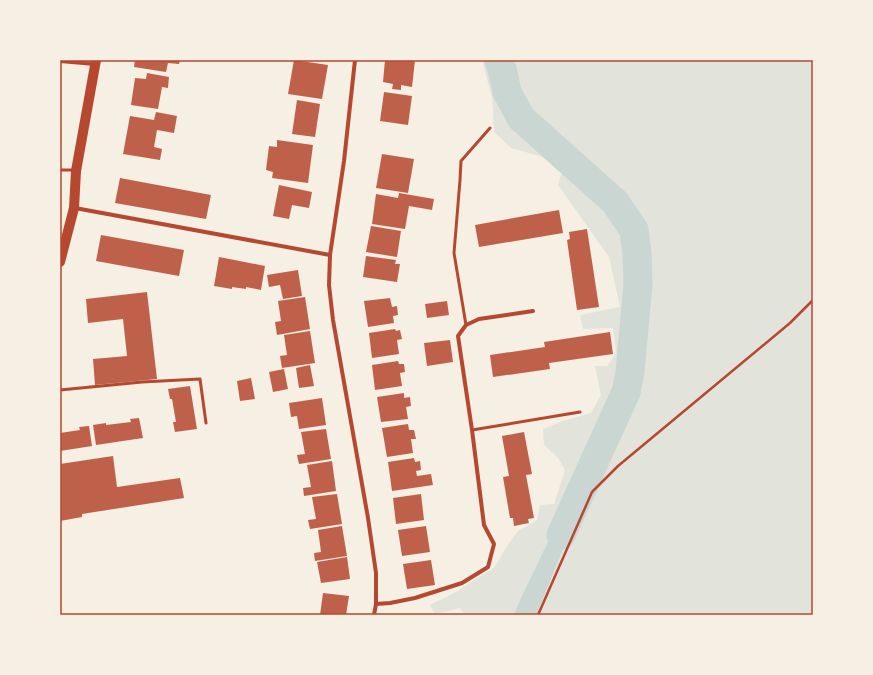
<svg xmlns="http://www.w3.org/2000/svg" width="873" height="675" viewBox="0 0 873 675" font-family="'DM Sans',sans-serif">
	<rect width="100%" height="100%" fill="#f6efe4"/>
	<path fill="#e2e4dc" d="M482,60H813V615H465L460,608L435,614L430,605L454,593L494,568L509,543L518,531L537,520L540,505L554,504L565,470L558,458L544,445L543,429L563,421L591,413L601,395L595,366H607L616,353L613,328L583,329L580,315L620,307L609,257L558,185L563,168L543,157L511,148L494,132L493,110L492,98Z"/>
	<path fill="#c9d6d2" d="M570,496L582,502L540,606L536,615H514L521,598Z"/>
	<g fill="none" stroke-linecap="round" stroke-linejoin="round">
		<path stroke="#c9d6d2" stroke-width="29" d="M499,60L503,73L507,92L521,118L615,202L634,230L637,253L638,284L630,372L626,392L561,535"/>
	</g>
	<path fill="#bf614a" d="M135,60H180L179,64L168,63L166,72L134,67Z
		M294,60L328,65L322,99L288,94Z
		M385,60H415L412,87L401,85V90L392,89L393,84L383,82Z
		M147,73L169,77L168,88L162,87L158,109L131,105L135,78L146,79Z
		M384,92L412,96L408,125L380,121Z
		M297,100L320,104L315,137L292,134Z
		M156,112L177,116L174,133L157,130L154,147L162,149L160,160L123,154L130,116L154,120Z
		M277,140L313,145L308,183L272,178L273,172L266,170L269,146L277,147Z
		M382,154L414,159L408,193L376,188Z
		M120,178L211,195L206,219L115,203Z
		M279,185L312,192L309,208L292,205L289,219L273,216Z
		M399,193L434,199L432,210L409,206L405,229L372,224L376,194L398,198Z
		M559,210L563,233L479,247L475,225Z
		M371,226L401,231L397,257L366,252Z
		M587,229L599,307L577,310L567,240L570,239L569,232Z
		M101,235L184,250L179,276L96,261Z
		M366,256L396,260L395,264H400L397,282L363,277Z
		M219,257L265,266L261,290L246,287V289L232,287V289L214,286Z
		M298,270L302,296L283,299L280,285L269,287L267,275Z
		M147,292L157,379L95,385L93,359L127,356L123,319L88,323L86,299Z
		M305,297L310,329L277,335L275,322L281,321L278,301Z
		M390,298L392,307L397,306L398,315L393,316L394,323L368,327L364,301Z
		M447,301L449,315L427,318L425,304Z
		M395,329L396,331L400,330L402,339L397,340L399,354L372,358L369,333Z
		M310,331L315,363L282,368L280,356L287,355L284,335Z
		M610,332L613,354L549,363L550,369L493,377L490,355L545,347L544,342Z
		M450,340L453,362L427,366L424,343Z
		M398,361L399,364H404L405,372L400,373L402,386L375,390L372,365Z
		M310,365L314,386L299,388L296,368Z
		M284,369L288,389L273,392L269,372Z
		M251,378L255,399L240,401L237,381Z
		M190,386L197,429L175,432L173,422H176L172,399H170L168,389Z
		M404,393V398L410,397L411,406L406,407L408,419L381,422L377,397Z
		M322,398L326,425L299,429L297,416L291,417L289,403Z
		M139,418L143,438L96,445L93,425L106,423V425L131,422L130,419Z
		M408,424L409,430H414L416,439H411L413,453L387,457L382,428Z
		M89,426L92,446L60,451V433L80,430L79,427Z
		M326,429L331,459L299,464L297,455L305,454L301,432Z
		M524,432L532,474L526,475L534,518L528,519L529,523L514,526L513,518H510L503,477L509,476L502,436Z
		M113,456L117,487L180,478L184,498L82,514V517L60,521V464Z
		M414,458L415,462L420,461L421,470L416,471L417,476L431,474L433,485L392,491L388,462Z
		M332,461L336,491L304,496L303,488L311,487L307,465Z
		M337,494L342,524L310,529L308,520L316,519L312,497Z
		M421,494L424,520L396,524L393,498Z
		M342,526L347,556L315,561L314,553L321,552L318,530Z
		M426,526L430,552L402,556L398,530Z
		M347,557L350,579L321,583L317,562Z
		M431,560L435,585L407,589L403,564Z
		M323,593L349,596L346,615H320Z"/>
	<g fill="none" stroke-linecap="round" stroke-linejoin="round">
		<path stroke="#b5482f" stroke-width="2.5" d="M538,615L592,492L618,466L790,323L813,300"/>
		<path stroke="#b5482f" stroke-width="3" d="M60,170H75
			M466,325L454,253L460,180L461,161L490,128
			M60,390L142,382L200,379L206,423
			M472,430L580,412"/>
		<path stroke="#b5482f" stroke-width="4" d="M355,60L344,161L330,255L329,285L333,320L368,518L376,573V604L374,615
			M60,61L95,64
			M75,208L330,255
			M376,604L390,603L415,598L462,583L488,567L494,544L484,525L472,430L458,336L466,325L479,319L533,311"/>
		<path stroke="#b5482f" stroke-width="10" d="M60,262L74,208L76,171L96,60"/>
	</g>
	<rect width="873" height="675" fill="none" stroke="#f6efe4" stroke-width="122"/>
	<rect x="61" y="61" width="751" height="553" fill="none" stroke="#b5482f" stroke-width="1.5"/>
</svg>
